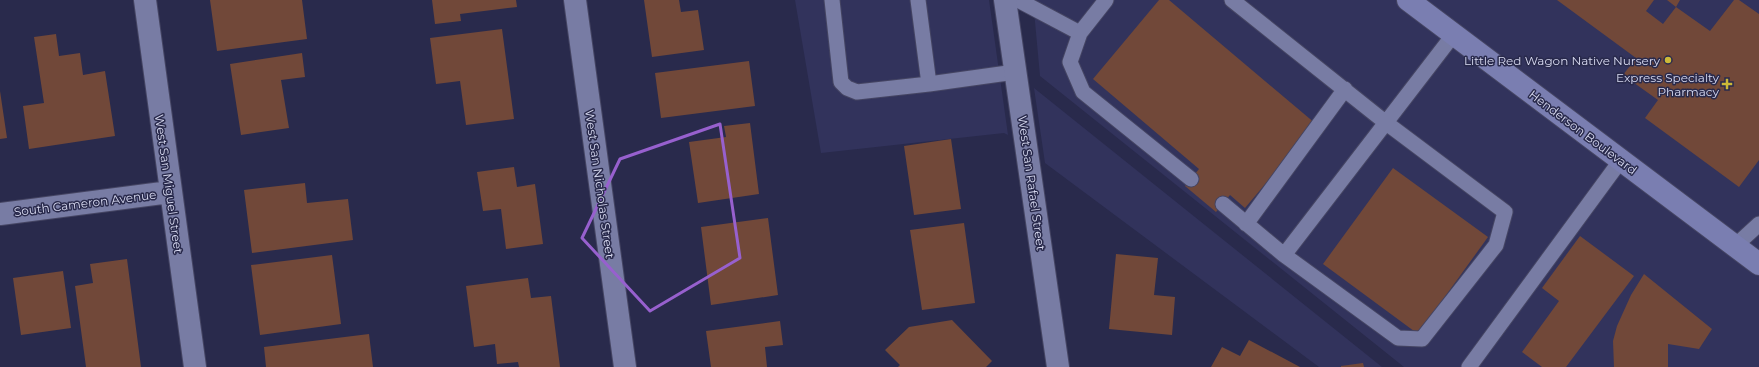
<svg xmlns="http://www.w3.org/2000/svg" width="1759" height="367" viewBox="0 0 1759 367" font-family="Montserrat,sans-serif">
	<rect width="100%" height="100%" fill="#292a4c"/>
	<path fill="#32335c" d="M795,0H989L1008,135L1004,133L821,153Z
		M1033,0H1759V367H1404L1040,76Z
		M1034,88L1382,367H1319L1045,163Z"/>
	<path fill="#714839" d="M210,0H302L307,39L217,51Z
		M432,0H516L517,7L460,14L461,21L435,24Z
		M644,0H679L681,12L698,10L704,50L652,57Z
		M1159,0H1169L1316,124L1245,208L1230,195L1216,212L1185,186L1199,169L1093,79Z
		M1557,0H1654L1646,11L1663,24L1676,7L1710,31L1734,0H1739L1759,14V160L1739,187L1645,118L1658,100L1623,75L1636,58Z
		M1667,0H1680L1676,7Z
		M502,29L514,119L466,125L460,81L436,84L430,38Z
		M56,34L59,56L80,53L83,75L105,71L115,136L29,149L23,106L44,103L34,37Z
		M302,53L305,77L281,80L289,128L241,135L230,64Z
		M749,61L755,106L661,118L655,73Z
		M0,91L7,138L0,139Z
		M750,123L759,194L698,203L689,142L726,137L724,126Z
		M951,139L961,209L914,215L904,146Z
		M514,167L517,187L535,184L543,244L506,249L501,209L483,211L477,172Z
		M1393,168L1488,237L1418,334L1323,264Z
		M305,183L307,203L348,199L353,240L252,253L244,190Z
		M768,218L778,295L711,305L701,227Z
		M964,223L975,303L922,310L910,230Z
		M1580,236L1634,276L1566,367H1542L1522,352L1559,301L1542,288Z
		M1116,254L1158,258L1154,295L1175,297L1172,335L1109,329Z
		M332,255L341,324L260,335L251,265Z
		M127,259L141,367H86L75,286L93,283L90,264Z
		M63,271L71,328L21,335L13,278Z
		M1644,274L1712,329L1699,349L1668,344V367H1614L1613,341L1617,326L1631,295Z
		M528,278L531,298L551,296L560,367H519L518,362L497,364L495,344L474,347L466,286Z
		M952,320L992,361L986,367H898L900,365L885,350L909,327Z
		M780,321L783,345L765,347L767,367H711L706,331Z
		M369,334L373,367H266L264,347Z
		M1249,340L1300,367H1211L1222,347L1240,356Z
		M1363,363L1364,367H1341V366Z"/>
	<g fill="none" stroke-linecap="round" stroke-linejoin="round">
		<defs>
			<path id="service" d="M832,0L841,82L847,88L857,92L929,84
				M918,0L929,84L1015,72
				M1018,0L1080,33
				M1106,0L1080,33L1070,62L1083,92L1191,179
				M1223,204L1284,255L1398,338L1422,339L1496,245L1505,212L1385,122L1232,0
				M1246,224L1345,89
				M1735,246L1759,224
				M1284,255L1454,34
				M1469,367L1621,160"/>
			<path id="minor" d="M145,0L195,367
				M575,0L625,367
				M1005,0L1058,367
				M0,214L170,192"/>
			<path id="secondary" d="M1408,0L1759,264"/>
		</defs>
		<use href="#service" stroke="#454563" stroke-width="17"/>
		<use href="#minor" stroke="#454563" stroke-width="24"/>
		<use href="#secondary" stroke="#454563" stroke-width="24"/>
		<use href="#service" stroke="#787ca4" stroke-width="15"/>
		<use href="#minor" stroke="#787ca4" stroke-width="22"/>
		<use href="#secondary" stroke="#7a7eb1" stroke-width="22"/>
	</g>
	<path fill="none" stroke="#9760ce" stroke-width="3" stroke-linejoin="round" d="M720,124L740,258L650,311L582,238L620,159Z"/>
	<g fill="#ccb938" stroke="#292a4c" stroke-width="1.5">
		<circle cx="1668" cy="60" r="4"/>
		<path d="M1725 78h4v4h4v4h-4v4h-4v-4h-4v-4h4z"/>
	</g>
	<g text-anchor="middle" dominant-baseline="central" stroke-width="3" stroke-linejoin="round" paint-order="stroke">
		<g font-size="12" fill="#d8daf1" stroke="#292a4c" text-anchor="end">
			<text x="1660" y="60">Little Red Wagon Native Nursery</text>
			<text x="1719" y="77">Express Specialty<tspan x="1719" dy="14">Pharmacy</tspan></text>
		</g>
		<g font-size="12" fill="#d8daf1" stroke="#292a4c">
			<text transform="translate(1583 132) rotate(37)">Henderson Boulevard</text>
			<text transform="translate(1032 183) rotate(82)">West San Rafael Street</text>
			<text transform="translate(169 184) rotate(82)">West San Miguel Street</text>
			<text transform="translate(600 184) rotate(82)">West San Nicholas Street</text>
			<text transform="translate(85 203) rotate(-7)">South Cameron Avenue</text>
		</g>
	</g>
</svg>
